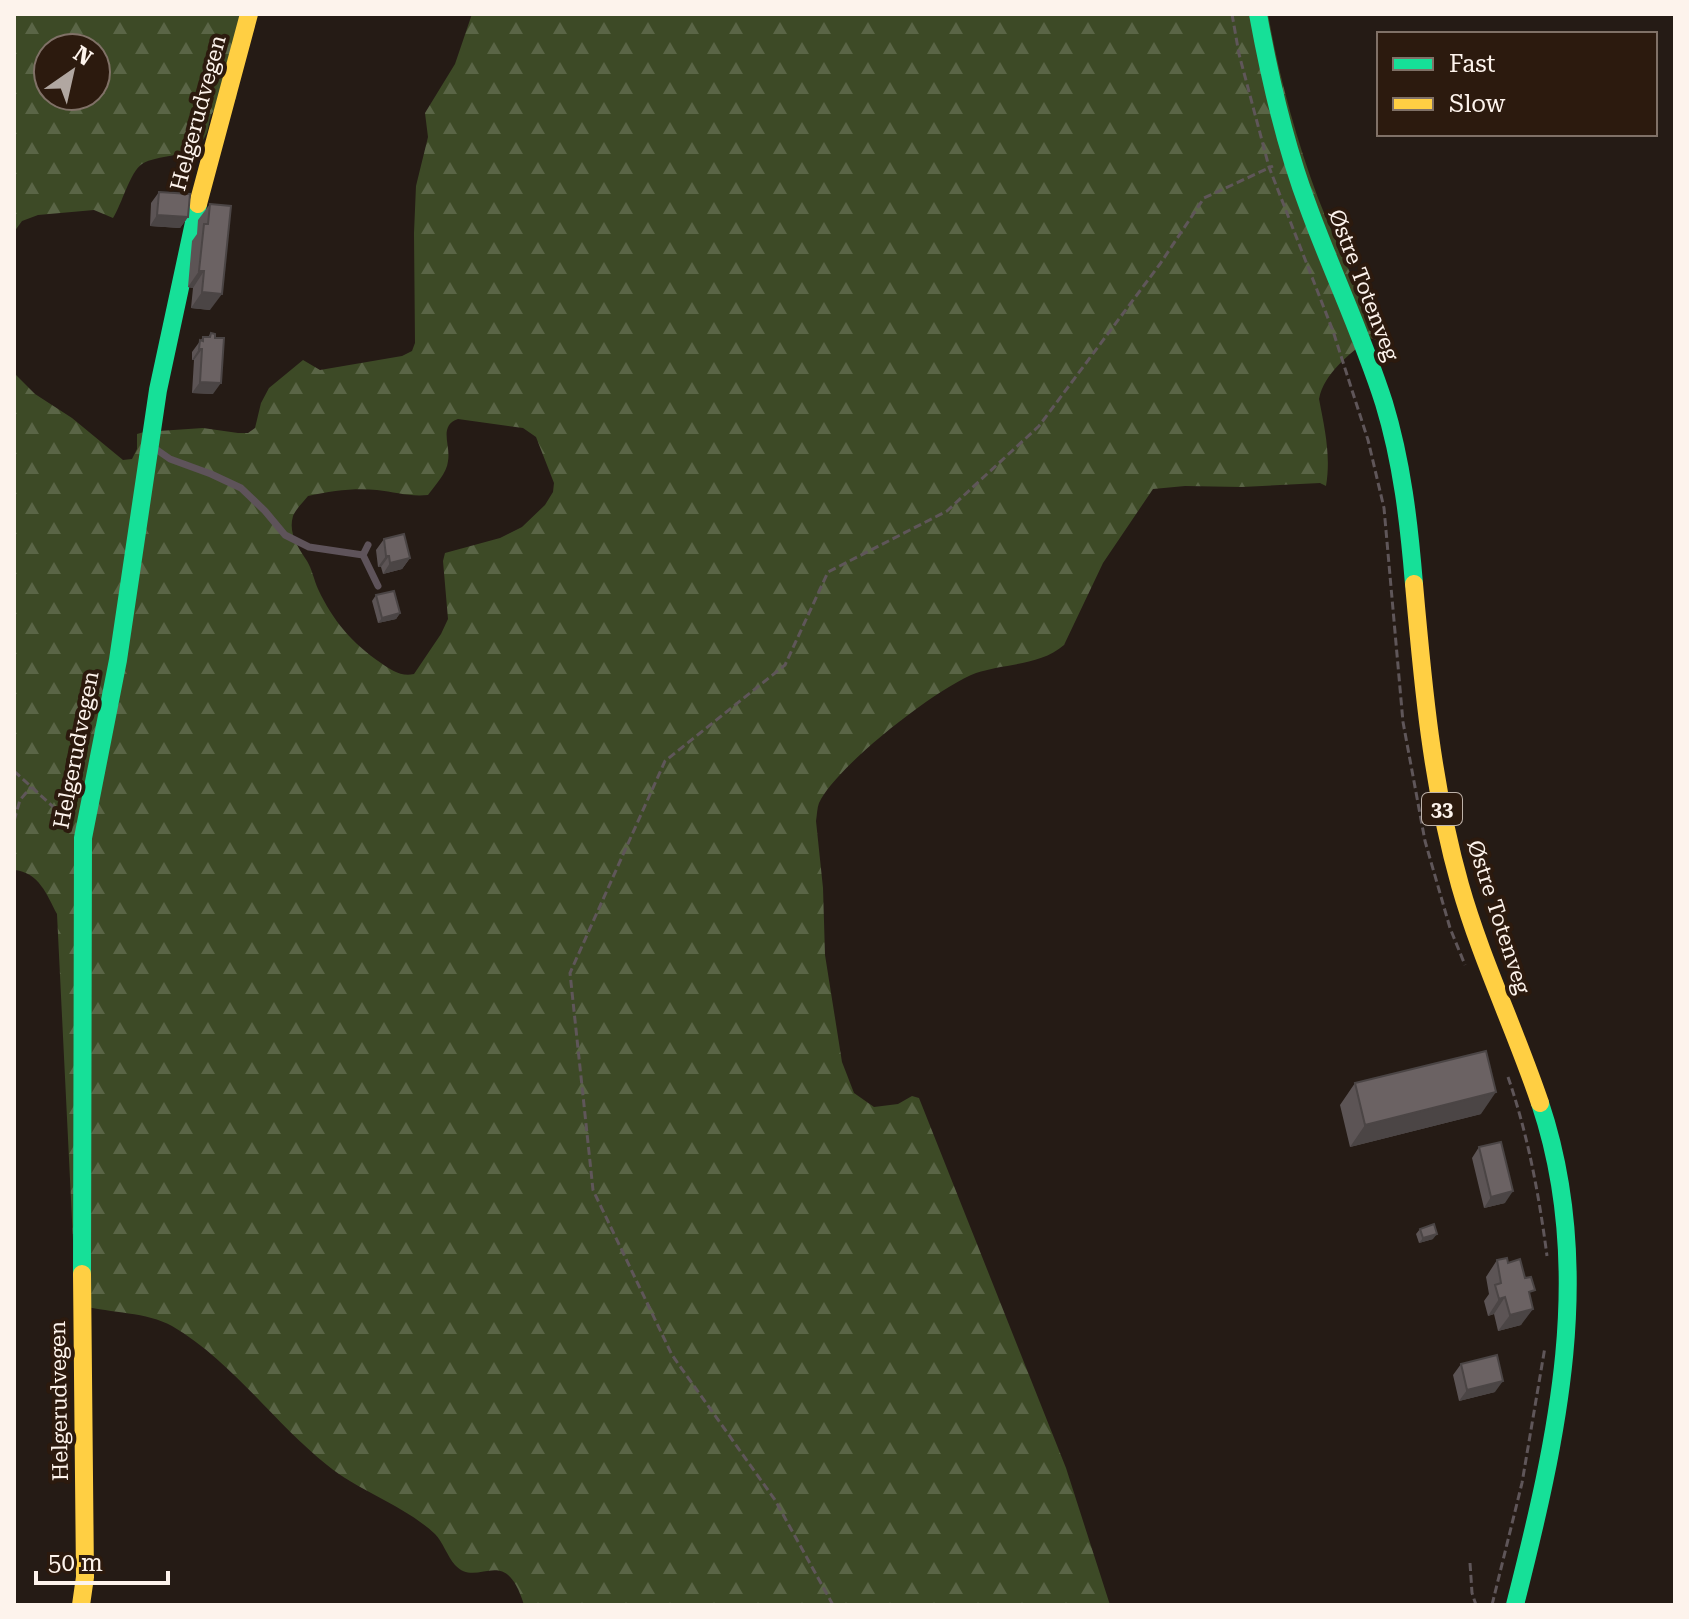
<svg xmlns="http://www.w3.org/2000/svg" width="1689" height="1619" viewBox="0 0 1689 1619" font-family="'Roboto Serif',serif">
	<defs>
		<pattern id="forest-firs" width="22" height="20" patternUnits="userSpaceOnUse" patternTransform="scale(2)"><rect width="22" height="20" fill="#3d4a26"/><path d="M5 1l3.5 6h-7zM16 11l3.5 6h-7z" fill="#5a6546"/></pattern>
	</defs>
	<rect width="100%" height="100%" fill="#251b15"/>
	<path fill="url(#forest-firs)" fill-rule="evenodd" d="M14,14H247L243,28L236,99C197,111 218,124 200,144C187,158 158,154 142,164C130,172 122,204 113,218L94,210L38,215L22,221L14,232ZM48,48H96V96H48Z
		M472,14H1268C1279,76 1296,139 1318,198C1337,246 1360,291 1377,340L1369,338C1350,354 1324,373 1319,399C1325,430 1331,456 1326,486L1320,483L1242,487L1185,486L1153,489L1103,563L1064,645C1040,666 1005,663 976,673C938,687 836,766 819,803C817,808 817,815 816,821L823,888L825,955L842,1062L854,1093L874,1107L898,1104L912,1096L919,1098L1066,1468L1110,1605H524C505,1541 478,1590 455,1565C447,1556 443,1542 435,1534C404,1505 360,1492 327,1465C273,1422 232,1361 172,1326C147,1312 111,1313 83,1306L76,1301L57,914C47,895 39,872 14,870V373L35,394L72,418L123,460L132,459L137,449V434L144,432L203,428L238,433H248L255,428L261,403L269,388L303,360L320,370L402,356L412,351L415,343L414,233L416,186L428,137L425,113L455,64ZM458,419L523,428L536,437L554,483L553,492L545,505L522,527L500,538L445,553L443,561L448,619L441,634L414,674C401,677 391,670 381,663C352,643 333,621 318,589C314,580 312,569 307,561C298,547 288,533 293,516C296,509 304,501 308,496C332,491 353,488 377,490C395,492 410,497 428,495C435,485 447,473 448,461C451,445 438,426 458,419Z"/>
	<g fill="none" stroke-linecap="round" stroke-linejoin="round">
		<path stroke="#5f5659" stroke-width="3" stroke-dasharray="8 4" stroke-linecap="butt" d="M1232,14L1239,54L1269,167L1333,331L1368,440L1384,508L1403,722L1425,841L1450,928L1465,965
			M14,771L61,814L69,817
			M14,821L20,800L31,787
			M1508,1077C1528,1135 1539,1195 1547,1256
			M1470,1563L1472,1593L1476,1605
			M833,1605L775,1500L672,1355L593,1190L570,973L665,761L785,665L828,572L947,511L1039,426L1160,264L1204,198L1273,166
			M1492,1605L1522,1483L1545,1347"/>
		<path stroke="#5e535a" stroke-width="7" d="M150,445L170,459L211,474L241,488L265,511L285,535L309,547L363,555L378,586
			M363,555L368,545"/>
		<path stroke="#16e098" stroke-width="18" d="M1258,14C1270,80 1285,146 1309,209C1333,274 1363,337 1384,403C1402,462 1409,523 1414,584
			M82,1274L83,838L118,660L158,390L198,204
			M1515,1605C1557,1439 1596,1270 1540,1103"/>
		<path stroke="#ffcf43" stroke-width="18" d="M198,204L249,14
			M1414,584C1423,686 1432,786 1460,885C1481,959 1515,1029 1540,1103
			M81,1605L85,1577L82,1274"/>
	</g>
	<path fill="#5c5455" d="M159,192L188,217L180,228L150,226L151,203Z
		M210,204V310L191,308L193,288L188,287L192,241L197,234L198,220Z
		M211,333L213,394L192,393L194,360H192V352L203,337H208Z
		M384,539L410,558L402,569L383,574L381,567H378L376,550Z
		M376,595L400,613L396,619L378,623L372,601Z
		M1355,1083L1481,1114L1350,1147L1340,1105Z
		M1479,1147L1505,1203L1484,1208L1472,1158Z
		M1420,1229L1433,1239L1419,1243L1416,1234Z
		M1497,1260L1508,1263L1530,1297L1521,1325L1498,1331L1494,1314L1488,1316L1484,1301L1489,1294L1486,1277Z
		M1461,1364L1495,1392L1459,1401L1453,1375Z"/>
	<path fill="#4b4545" d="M157,215L188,217L180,228L150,226Z
		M199,271H204L193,288L188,287Z
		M202,292L222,294L210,310L191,308Z
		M199,349H202L194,360H192Z
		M200,382L221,383L213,394L192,393Z
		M386,556H389L381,567H378Z
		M410,558L402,569L383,574L390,563Z
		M400,613L396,619L378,623L382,618Z
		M1496,1092L1481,1114L1350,1147L1365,1125Z
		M1513,1191L1505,1203L1484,1208L1491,1197Z
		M1437,1234L1433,1239L1419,1243L1423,1238Z
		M1505,1297L1494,1314L1488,1316L1499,1299Z
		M1533,1309L1521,1325L1498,1331L1510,1315Z
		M1503,1381L1495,1392L1459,1401L1467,1390Z"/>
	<path fill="#6b6263" stroke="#4b4545" stroke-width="2" d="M159,192L190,194L188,217L157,215Z
		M210,204L231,206L222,294L202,292L204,271H199L204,224H208Z
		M211,333L215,334V338H224L221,383L200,382L202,349H199L200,340L203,341V337H210Z
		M404,534L410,558L390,563L389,556H386L384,539Z
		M394,591L400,613L382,618L376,595Z
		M1486,1051L1496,1092L1365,1125L1355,1083Z
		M1501,1142L1513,1191L1491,1197L1479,1147Z
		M1434,1224L1437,1234L1423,1238L1420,1229Z
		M1507,1258L1508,1263L1520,1259L1525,1278L1531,1277L1535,1290L1529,1292L1533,1309L1510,1315L1505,1297L1499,1299L1495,1285L1501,1283L1497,1260Z
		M1497,1355L1503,1381L1467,1390L1461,1364Z"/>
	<g text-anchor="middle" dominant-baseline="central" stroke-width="8" stroke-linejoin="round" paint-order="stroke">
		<rect fill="#2c1a0e" stroke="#beb2a9" stroke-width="2" x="1422" y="793" width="40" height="32" rx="6"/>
		<g font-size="20" font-weight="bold" fill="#fdf3ec">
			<text x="1442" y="809">33</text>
		</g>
		<g font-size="22" fill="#fdf3ec" stroke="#2c1a0e">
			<text transform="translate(198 113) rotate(-75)">Helgerudvegen</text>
			<text transform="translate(1364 285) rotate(69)">Østre Totenveg</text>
			<text transform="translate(76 750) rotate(-79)">Helgerudvegen</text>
			<text transform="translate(1499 917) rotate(72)">Østre Totenveg</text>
			<text transform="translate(59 1401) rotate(-91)">Helgerudvegen</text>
		</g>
	</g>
	<rect width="1689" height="1619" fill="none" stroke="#fdf3ec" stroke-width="32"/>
	<rect x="1377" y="32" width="280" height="104" fill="#2c1a0e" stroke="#807167" stroke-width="2"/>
	<rect x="1393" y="58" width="40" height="12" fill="#16e098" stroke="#807167" stroke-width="2"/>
	<text x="1449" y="72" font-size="24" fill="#fdf3ec">Fast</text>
	<rect x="1393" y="98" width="40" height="12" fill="#ffcf43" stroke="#807167" stroke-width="2"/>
	<text x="1449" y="112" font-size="24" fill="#fdf3ec">Slow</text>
	<g transform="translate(72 72) rotate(34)"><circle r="38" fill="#2c1a0e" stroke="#807167" stroke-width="2"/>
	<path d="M0-6L14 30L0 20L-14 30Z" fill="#b1a7a1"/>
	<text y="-12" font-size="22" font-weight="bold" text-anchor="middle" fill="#fdf3ec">N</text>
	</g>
	<path d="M36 1571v12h132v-12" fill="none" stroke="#fdf3ec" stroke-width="4"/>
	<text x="48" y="1571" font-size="24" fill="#fdf3ec" stroke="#2c1a0e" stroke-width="6" paint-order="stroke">50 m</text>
</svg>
